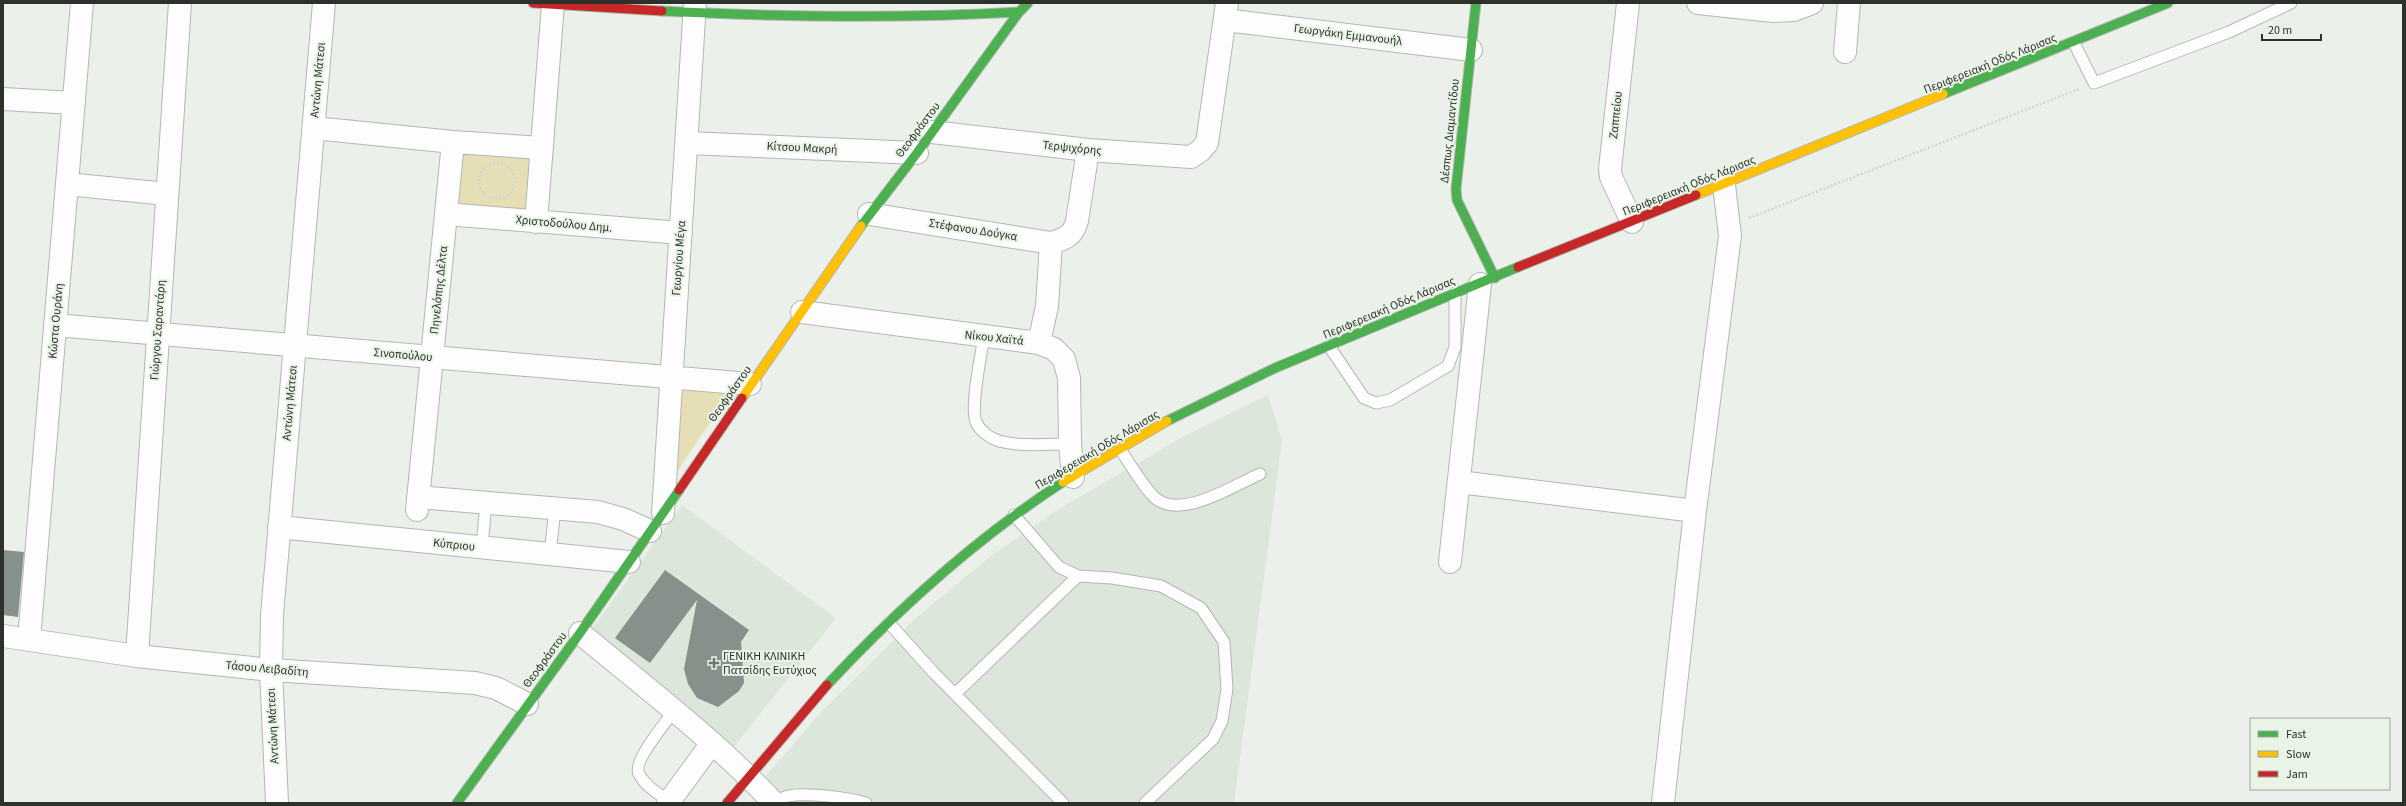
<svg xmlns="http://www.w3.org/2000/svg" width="2406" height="806" viewBox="0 0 2406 806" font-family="'Source Sans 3',sans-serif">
	<rect width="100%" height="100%" fill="#ebf1ea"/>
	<path fill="#dce6da" d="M1268,395L1282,441L1234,803H785L763,779L824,709L917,617L991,556L1054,512L1179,439Z
		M682,505L836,618L733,748L589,633Z"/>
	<path fill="#e6dfb6" d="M463,147L536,152L531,210L459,204Z
		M682,381L734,387L679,469H676Z"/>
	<path fill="#85918a" d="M3,550L24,552L18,617L3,615Z
		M665,570L749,630L741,642L744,683L739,691L718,707L697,698L688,684L684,669L697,600L650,663L615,638Z"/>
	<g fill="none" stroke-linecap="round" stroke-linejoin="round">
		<defs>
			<path id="lane" d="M2074,43L2094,83L2229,32L2291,3
				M984,337C981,355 970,407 976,422C980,431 990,438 999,441C1021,447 1047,444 1070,444
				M1329,346L1364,398L1376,403L1390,400L1448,366L1455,347V293
				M1120,449C1130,464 1140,481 1152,495C1177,523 1232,486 1260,474
				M1014,515L1059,567L1078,576L1112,578L1161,586L1201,608L1224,642L1227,689L1222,721L1213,739L1145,803
				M482,547L486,503
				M550,554L555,509
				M889,623L934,673L1063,803
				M955,694L1078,576
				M669,801C659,794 645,786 639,774C632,762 666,722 674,711
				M776,803C780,800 784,796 789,796C806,792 850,798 866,803"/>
			<path id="street" d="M1628,3L1610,169L1611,177L1632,222
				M1698,3L1773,11L1794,10L1812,3
				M1225,20L1471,50
				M1845,52L1849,3
				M3,99L74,103
				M314,128L453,142L542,148
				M932,132L1088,150L1191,157L1200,151L1207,143L1227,3
				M687,143L917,153
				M67,184L167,194
				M446,214L681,233
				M869,214L1051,243C1065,239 1073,236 1077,221L1088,150
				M536,222L553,4
				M802,312L1039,343L1054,349L1064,359L1069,378L1070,444L1073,477
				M55,325L750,384
				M1039,343L1047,306L1051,243
				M1459,482L1695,511
				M418,497L598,512L623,519L650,531
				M417,510L453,142
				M663,513L695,3
				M279,527L629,562
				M1450,562L1480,284
				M580,633C646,688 715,740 774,803
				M3,636L137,656L271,670L475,683L496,688L527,704
				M29,640L82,3
				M137,656L180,3
				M277,803L271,670L272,615L324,3
				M668,803L712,743
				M1663,803L1695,511L1730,236L1724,185"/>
			<path id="fast" d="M1476,3L1456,189L1457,200L1495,278
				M662,11C781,17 900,19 1019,12
				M1943,94L2168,3
				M861,226L917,153L1019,12L1028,3
				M1167,421L1275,368L1518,267
				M827,685C899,608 975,539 1063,482
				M457,803L580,633L679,490"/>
			<path id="slow" d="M1696,195L1943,94
				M742,398L861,226
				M1063,482L1167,421"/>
			<path id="jam" d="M533,3L662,11
				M1518,267L1696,195
				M679,490L742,398
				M727,803L827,685"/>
		</defs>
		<use href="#lane" stroke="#b3b7b2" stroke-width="13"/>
		<use href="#street" stroke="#b3b7b2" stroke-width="24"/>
		<use href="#fast" stroke="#b3b7b2" stroke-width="11"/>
		<use href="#slow" stroke="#b3b7b2" stroke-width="11"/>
		<use href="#jam" stroke="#b3b7b2" stroke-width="11"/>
		<path stroke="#d2d4d1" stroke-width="2.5" stroke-dasharray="2 2" stroke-linecap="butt" d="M479 181a18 18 0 1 1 36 0a18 18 0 1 1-36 0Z
			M1749,218L2079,89"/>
		<use href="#lane" stroke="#fcfdfc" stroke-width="11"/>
		<use href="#street" stroke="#fcfdfc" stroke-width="22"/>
		<use href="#fast" stroke="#4caf50" stroke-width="9"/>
		<use href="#slow" stroke="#ffc107" stroke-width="9"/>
		<use href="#jam" stroke="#c62828" stroke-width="9"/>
	</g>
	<path fill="#70746e" stroke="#e9f4e7" stroke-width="1.5" d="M712 657h4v4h4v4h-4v4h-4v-4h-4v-4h4z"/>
	<g text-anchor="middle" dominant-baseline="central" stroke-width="4" stroke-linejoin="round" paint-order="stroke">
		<g font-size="12" fill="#2d312c" stroke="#e9f4e7">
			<text transform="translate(1348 35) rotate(7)">Γεωργάκη Εμμανουήλ</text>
			<text transform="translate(1990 64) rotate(-22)">Περιφερειακή Οδός Λάρισας</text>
			<text transform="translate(318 80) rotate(-85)">Αντώνη Μάτεσι</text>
			<text transform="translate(1616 115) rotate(-84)">Ζαππείου</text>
			<text transform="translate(918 130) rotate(-53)">Θεοφράστου</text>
			<text transform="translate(1450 131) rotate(-84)">Δέσπως Διαμαντίδου</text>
			<text transform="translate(802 148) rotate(3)">Κίτσου Μακρή</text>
			<text transform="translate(1072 148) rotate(6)">Τερψιχόρης</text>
			<text transform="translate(1689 186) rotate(-22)">Περιφερειακή Οδός Λάρισας</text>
			<text transform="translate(564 224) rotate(5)">Χριστοδούλου Δημ.</text>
			<text transform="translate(973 230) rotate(9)">Στέφανου Δούγκα</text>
			<text transform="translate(679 258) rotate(-86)">Γεωργίου Μέγα</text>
			<text transform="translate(439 290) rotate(-84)">Πηνελόπης Δέλτα</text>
			<text transform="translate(1389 308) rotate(-23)">Περιφερειακή Οδός Λάρισας</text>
			<text transform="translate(56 321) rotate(-85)">Κώστα Ουράνη</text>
			<text transform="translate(158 330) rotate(-86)">Γιώργου Σαραντάρη</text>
			<text transform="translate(994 338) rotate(6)">Νίκου Χαϊτά</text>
			<text transform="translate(403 355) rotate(5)">Σινοπούλου</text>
			<text transform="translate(730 394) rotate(-55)">Θεοφράστου</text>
			<text transform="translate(290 403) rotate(-85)">Αντώνη Μάτεσι</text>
			<text transform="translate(1097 450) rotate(-31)">Περιφερειακή Οδός Λάρισας</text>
			<text transform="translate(454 545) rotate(6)">Κύπριου</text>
			<text transform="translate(545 660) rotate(-54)">Θεοφράστου</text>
			<text transform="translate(267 669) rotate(5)">Τάσου Λειβαδίτη</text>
			<text transform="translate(273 726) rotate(-93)">Αντώνη Μάτεσι</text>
		</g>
		<g font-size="12" fill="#2d312c" stroke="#e9f4e7" text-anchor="start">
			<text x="723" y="656">ΓΕΝΙΚΗ ΚΛΙΝΙΚΗ<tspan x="723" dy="14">Πατσίδης Ευτύχιος</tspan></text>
		</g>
	</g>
	<rect width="2406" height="806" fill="none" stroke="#2d312c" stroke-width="8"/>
	<rect x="2250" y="718" width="140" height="72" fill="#e9f4e7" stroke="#9ea69c"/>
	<rect x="2258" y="731" width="20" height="6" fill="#4caf50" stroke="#9ea69c"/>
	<text x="2286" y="738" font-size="12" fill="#2d312c">Fast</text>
	<rect x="2258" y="751" width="20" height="6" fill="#ffc107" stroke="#9ea69c"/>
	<text x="2286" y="758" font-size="12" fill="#2d312c">Slow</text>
	<rect x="2258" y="771" width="20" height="6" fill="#c62828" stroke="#9ea69c"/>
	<text x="2286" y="778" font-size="12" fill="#2d312c">Jam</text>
	<path d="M2262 34v6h59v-6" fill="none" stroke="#2d312c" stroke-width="2"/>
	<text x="2268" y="34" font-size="12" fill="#2d312c" stroke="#e9f4e7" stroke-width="3" paint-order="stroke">20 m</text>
</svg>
